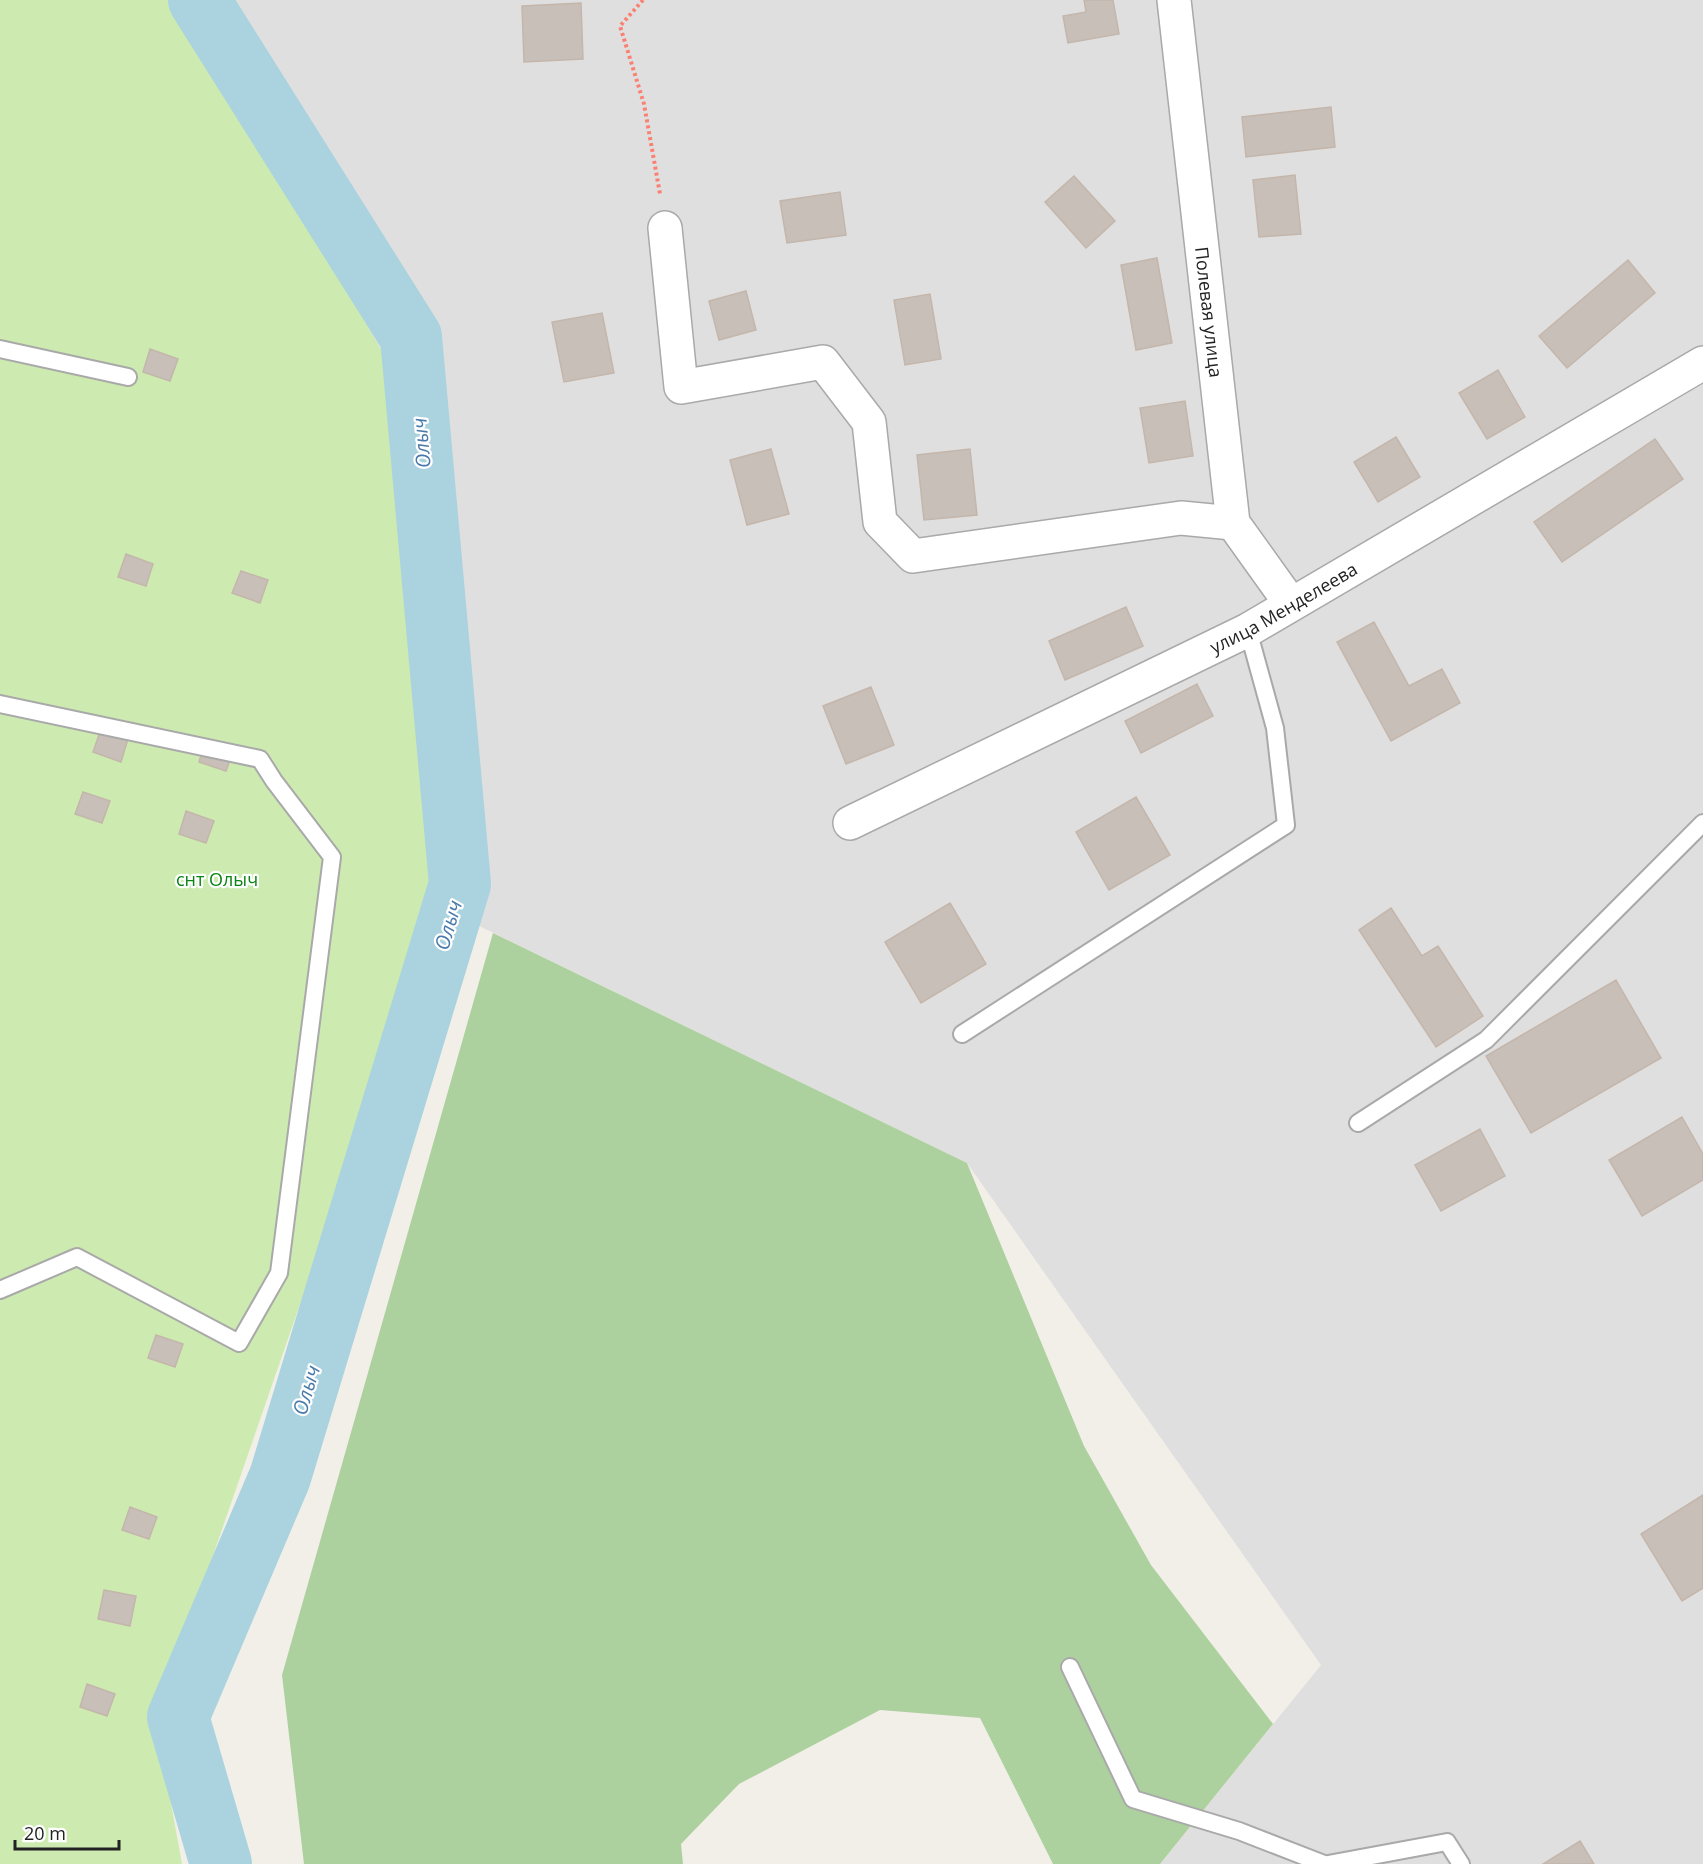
<svg xmlns="http://www.w3.org/2000/svg" width="1703" height="1864" viewBox="0 0 1703 1864" font-family="'Open Sans',sans-serif">
	<rect width="100%" height="100%" fill="#f2efe9"/>
	<path fill="#e0dfdf" d="M169,0H1703V1864H1160L1321,1665L967,1163L438,906L417,711L215,58Z"/>
	<path fill="#cdebb0" d="M0,0H169L215,58L406,394L417,711L438,906L156,1720L182,1864H0Z"/>
	<path fill="#add19e" d="M493,933L967,1163L1084,1446L1151,1565L1273,1724L1160,1864H1053L980,1718L880,1710L739,1784L681,1844L683,1864H304L282,1675Z"/>
	<g fill="none" stroke-linecap="round" stroke-linejoin="round">
		<path stroke="#aad3df" stroke-width="62" d="M199,0L411,337L460,884L280,1477L178,1717L221,1864"/>
	</g>
	<path fill="#c7bfb8" stroke="#c4b6ab" stroke-width="1.5" d="M1084,0H1113L1119,34L1068,43L1063,16L1086,12Z
		M581,3L583,59L524,62L522,6Z
		M1331,107L1335,147L1246,157L1242,117Z
		M1295,175L1301,234L1259,237L1253,180Z
		M1074,176L1115,221L1086,248L1045,202Z
		M840,192L846,235L787,243L780,201Z
		M1157,258L1172,343L1136,350L1121,265Z
		M1628,260L1655,293L1567,368L1539,336Z
		M746,291L756,330L719,340L709,301Z
		M930,294L941,359L905,365L894,300Z
		M602,313L614,373L564,382L552,322Z
		M150,349L178,359L170,381L143,372Z
		M1498,370L1525,417L1487,439L1459,393Z
		M1185,401L1193,456L1149,463L1140,408Z
		M1396,437L1420,477L1378,502L1354,462Z
		M1655,439L1683,479L1562,562L1534,522Z
		M771,449L789,514L747,525L730,460Z
		M970,449L977,515L924,520L917,455Z
		M126,554L153,564L146,586L118,577Z
		M241,571L268,580L260,603L232,593Z
		M1126,607L1143,646L1065,680L1049,641Z
		M1374,622L1409,686L1442,669L1460,703L1391,741L1337,642Z
		M1197,684L1213,716L1141,753L1125,721Z
		M871,687L894,745L846,764L823,706Z
		M101,729L128,739L121,762L93,752Z
		M206,739L234,749L226,771L199,762Z
		M83,792L110,801L102,823L75,814Z
		M1136,797L1170,855L1109,890L1076,832Z
		M186,811L214,821L206,843L179,834Z
		M950,903L986,964L921,1003L885,942Z
		M1391,908L1422,956L1438,946L1483,1016L1436,1047L1359,930Z
		M1616,980L1661,1058L1531,1133L1486,1056Z
		M1682,1117L1703,1154V1180L1642,1216L1609,1160Z
		M1480,1129L1505,1176L1441,1211L1415,1165Z
		M156,1335L183,1344L175,1367L148,1358Z
		M1703,1495V1588L1682,1601L1641,1534Z
		M130,1507L157,1517L149,1539L122,1530Z
		M104,1590L136,1596L130,1626L98,1619Z
		M87,1684L115,1694L107,1716L80,1707Z
		M1580,1841L1594,1864H1543Z"/>
	<g fill="none" stroke-linecap="round" stroke-linejoin="round">
		<defs>
			<path id="service" d="M0,349L128,377
				M0,704L260,759L274,781L332,857L279,1273L239,1343L77,1257L0,1290
				M962,1034L1286,825L1275,728L1248,630
				M1358,1123L1486,1040L1703,823
				M1070,1667L1133,1799L1239,1831L1324,1864
				M1328,1864L1447,1842L1461,1864"/>
			<g id="minor">
				<path id="s1" d="M1174,0L1233,523L1291,604"/>
				<path d="M665,228L681,387L823,362L869,422L880,522L913,556L1181,518L1233,523"/>
				<path id="s2" d="M850,823L1248,630L1703,363"/>
			</g>
		</defs>
		<use href="#service" stroke="#a9a9a9" stroke-width="20"/>
		<use href="#minor" stroke="#a9a9a9" stroke-width="36"/>
		<path stroke="#fa8072" stroke-width="4" stroke-dasharray="3 3" stroke-linecap="butt" d="M643,0L620,26L644,104L660,194"/>
		<use href="#service" stroke="#fff" stroke-width="16"/>
		<use href="#minor" stroke="#fff" stroke-width="33"/>
	</g>
	<g text-anchor="middle" dominant-baseline="central" stroke-width="4.5" stroke-linejoin="round" paint-order="stroke">
		<g font-size="18" fill="#222" stroke="#fff">
			<text stroke="none"><textPath href="#s1" startOffset="314">Полевая улица</textPath></text>
			<text stroke="none"><textPath href="#s2" startOffset="484">улица Менделеева</textPath></text>
		</g>
		<g font-size="18" fill="#0c8416" stroke="#fff">
			<text x="217" y="879">снт Олыч</text>
		</g>
		<g font-size="20" font-style="italic" fill="#4a7aab" stroke="#fff">
			<text transform="translate(421 443) rotate(-95)">Олыч</text>
			<text transform="translate(448 925) rotate(-73)">Олыч</text>
			<text transform="translate(306 1390) rotate(-73)">Олыч</text>
		</g>
	</g>
	<path d="M15 1840v9h104v-9" fill="none" stroke="#222222" stroke-width="3"/>
	<text x="24" y="1840" font-size="18" fill="#222222" stroke="#ffffff" stroke-width="4.5" paint-order="stroke">20 m</text>
</svg>
